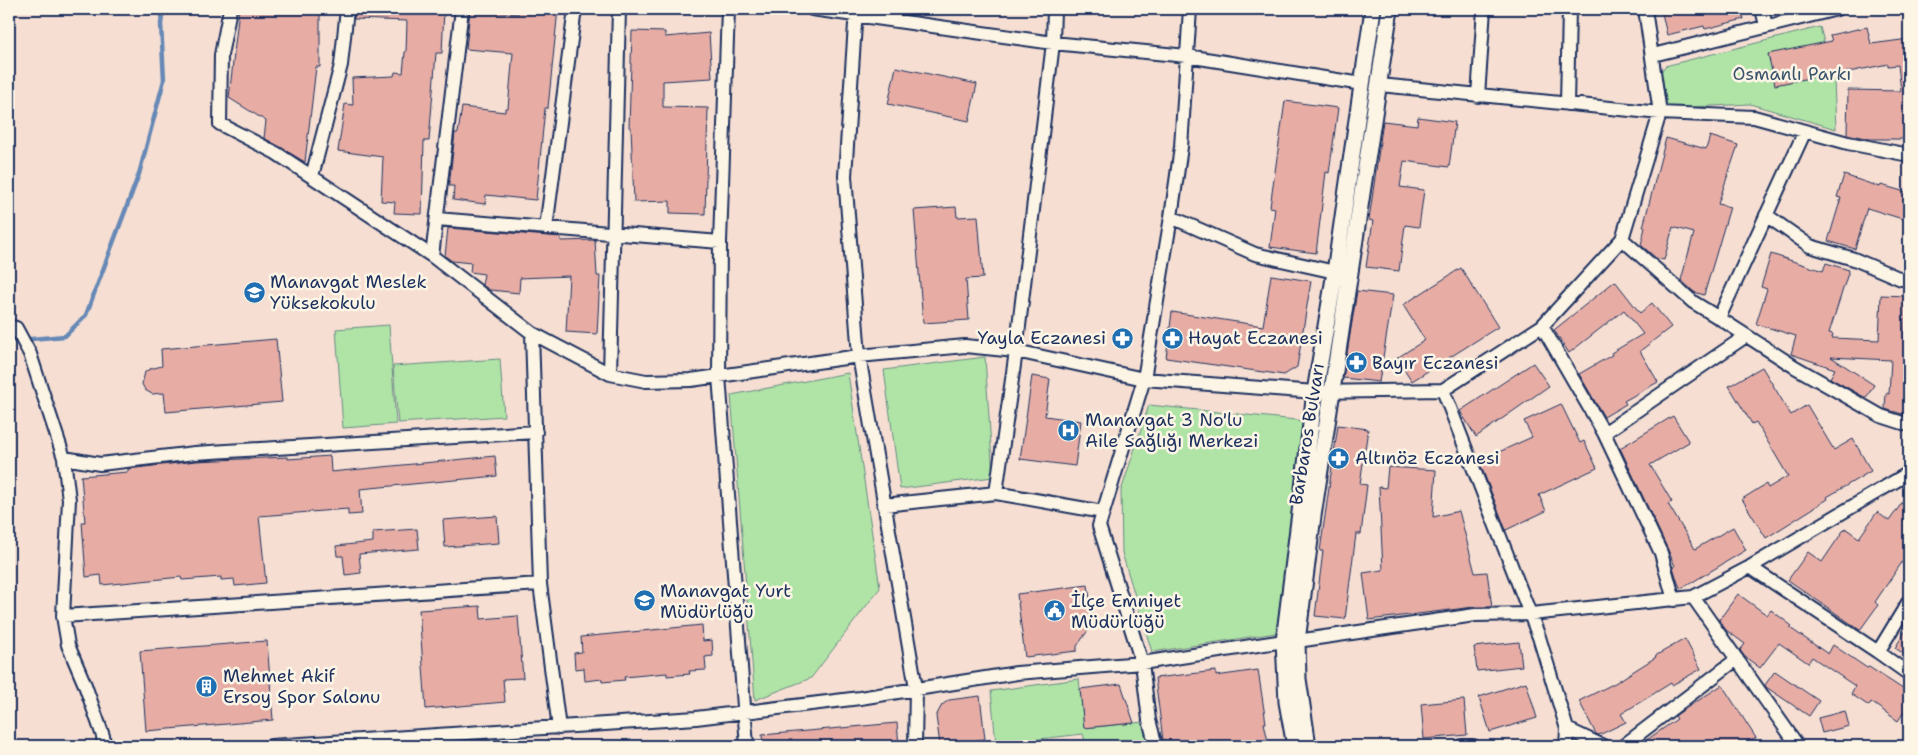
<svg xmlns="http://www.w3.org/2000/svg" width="1918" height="755" viewBox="0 0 1918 755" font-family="'Shantell Sans',sans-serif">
	<rect width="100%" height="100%" fill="#f6dfd2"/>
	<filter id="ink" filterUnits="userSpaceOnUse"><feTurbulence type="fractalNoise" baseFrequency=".02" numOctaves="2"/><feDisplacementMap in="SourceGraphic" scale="10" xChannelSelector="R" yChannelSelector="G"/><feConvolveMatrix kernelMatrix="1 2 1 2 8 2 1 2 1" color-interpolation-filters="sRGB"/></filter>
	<g filter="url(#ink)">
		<path fill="#b0e4a6" stroke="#668a82" d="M1820,27L1834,80L1836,129L1750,104L1673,108L1667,105L1661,72L1665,66Z
			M389,325L396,424L343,428L336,329Z
			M985,357L993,477L900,489L884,370Z
			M500,359L504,416L398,423L393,366Z
			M848,373L880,588L811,678L755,700L731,395Z
			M1149,405L1306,421L1276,633L1152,652L1122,553L1121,491Z
			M1079,679L1084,728L1144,722L1147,746H1086L1083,734L996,744L991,691Z"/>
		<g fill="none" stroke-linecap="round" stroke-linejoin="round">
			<path stroke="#6688b6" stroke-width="4.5" d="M9,341L65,336L86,315L139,174L164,80L161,24L163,9"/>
		</g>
		<path fill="#e7ada5" stroke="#1b2f5e" d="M239,9H320V67H316L305,162L264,138L266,121L229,98Z
			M355,9H444L442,53H436L429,141H424L422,214L394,213L395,202L381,201L383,157L338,151L345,104L353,105L352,78L394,76L395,72L403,73L405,52H406L407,21L354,19Z
			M518,9H558L548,108H545L536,200L486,195L485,204L453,200L454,186H449L455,133H458L462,107L505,112V108H508L513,53L466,49L470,10L518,14Z
			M1661,9H1741L1744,19L1705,29L1704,26L1667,35Z
			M1867,27L1871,44L1909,39V139H1870L1847,134L1848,90L1901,91L1898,65L1888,66V64L1839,74L1838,72L1775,85L1768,54L1832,41L1830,35Z
			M632,31L665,32V37L709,33L712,78L663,81V107L708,108L705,214L670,213V201L634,202L631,127H629Z
			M896,67L977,84L969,121L888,104Z
			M1285,101L1338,108L1329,173L1326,172L1316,253L1270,247L1275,208L1270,207Z
			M1418,117L1455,122L1449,167L1404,161L1400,187L1424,190L1419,227L1405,225L1399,271L1366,267L1373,221L1369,220L1383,121L1417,125Z
			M1710,136L1738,145L1718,204L1730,207L1704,295L1694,292L1681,280L1694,233L1673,227L1664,260L1656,258L1641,245L1645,227H1643L1666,138L1706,149Z
			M1844,175L1880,187L1881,185L1909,193V221L1867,208L1855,249L1828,241L1841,198L1837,197Z
			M956,207L957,217L978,216L983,278L966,279L969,320L923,323L914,210Z
			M448,228L561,237V241L595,240L597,276H600L597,334L566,332L569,276L520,278L519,293L490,290L482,285L484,274L470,272L471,263L452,261L445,256Z
			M1771,254L1823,271L1826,263L1849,270L1829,333L1833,334L1832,338L1879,340L1881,295L1907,296L1904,347L1909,348V416L1885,409L1886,393L1889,394L1891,360L1831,357L1874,385L1866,398L1830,378L1835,369L1791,354L1796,336L1756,324L1767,289L1761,287Z
			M1461,268L1498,327L1412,381L1397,358L1425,340L1403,305Z
			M1271,275L1311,281L1297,367L1284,375L1166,358L1172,312L1263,326Z
			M1615,281L1640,313L1652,303L1671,327L1640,351L1658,382L1624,401L1626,404L1604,417L1579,374L1612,355L1611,353L1643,334L1624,310L1569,353L1554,330Z
			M1357,291L1393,295L1379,382L1343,378Z
			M276,339L282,402L166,412L164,393L152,394L145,390L142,384L145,372L150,369L162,366L161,349Z
			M1533,363L1549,386L1476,437L1460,411Z
			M1762,367L1791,415L1807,405L1834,450L1853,439L1871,471L1827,497L1828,499L1766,538L1742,499L1766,484L1768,488L1788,476L1756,422L1752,424L1729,386Z
			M1032,376L1050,379L1045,416L1081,421L1075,466L1020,459Z
			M1561,404L1580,443L1584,441L1597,468L1539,495L1546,511L1506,530L1479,461L1532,437L1524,421Z
			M1673,416L1689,442L1650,465L1672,502L1668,504L1695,549L1733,527L1746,550L1681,589L1678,583L1673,567L1675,566L1668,550L1620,448Z
			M1338,425L1368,429L1360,484L1367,485L1361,534H1356L1345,619L1315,616L1323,551H1320Z
			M330,456L331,472L495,456L497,476L360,489L362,514L348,515V509L259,516L266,583L235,586L234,579L221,580V577L182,580L181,577L102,585L101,575L86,577L82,522H85L81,476L128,472V469L196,461L288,457V459Z
			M1388,467L1436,470L1433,517L1459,511L1475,573L1487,572L1492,607H1474L1369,620L1363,573L1383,570L1379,487L1386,488Z
			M1909,493V552L1875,602L1878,605L1860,630L1788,580L1808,552L1822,562L1845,528L1859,538L1877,512L1889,521Z
			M497,516L499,543L445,547L443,520Z
			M417,529L419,549L359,554L361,573L345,575L343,556H337L336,546L373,542V532Z
			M1088,585L1094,628L1089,629L1077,646V651L1025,657L1017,594Z
			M1738,594L1767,615L1771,610L1792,626L1790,628L1828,654L1833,645L1867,668L1869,667L1909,693V704L1898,721L1871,702L1869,706L1851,694L1855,686L1812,657L1808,663L1779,643L1760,668L1744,656L1740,650L1745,644L1726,630L1719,620Z
			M480,606L481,619L518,616L523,678L503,679L505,702L426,709L419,610Z
			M702,625L703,641L712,640L713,656L705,657L706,670L689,671L690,674L667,676V673L624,677L625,680L602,682V679L585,681L584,668L575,669L574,653L582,652L581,637Z
			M1909,625V657L1895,648Z
			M1685,639L1701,669L1672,685L1671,683L1621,714L1626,722L1599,735L1596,734L1579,701L1615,683L1656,657L1655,656Z
			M267,641L273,720L146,731L140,651Z
			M1519,642L1522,666L1477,671L1474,647Z
			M1258,670L1266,723H1264L1269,746H1167L1166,740H1163L1155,678L1216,671V676Z
			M1775,671L1819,701L1809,716L1766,687L1765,685Z
			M1526,682L1537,718L1490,732L1479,697Z
			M1121,684L1134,723L1084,728L1080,689Z
			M1722,685L1756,738L1743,746H1638L1677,719L1675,716L1679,713Z
			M980,696L985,739L940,745L936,716L942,705L949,700Z
			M1464,700L1467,735L1424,739L1421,704Z
			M1845,711L1849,726L1822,733L1818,718Z
			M897,723L899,746H763L762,735Z"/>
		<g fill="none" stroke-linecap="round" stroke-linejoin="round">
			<defs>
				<path id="minor" d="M230,9L221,55L220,124L276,153L432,256L532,333L610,374L646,381L691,380L859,356L965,346L1016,351L1144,379L1315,392L1443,390L1542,326L1622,239L1660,113L1645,9
					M728,9L720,242L719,376L747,746
					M812,9L1053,43L1187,56L1362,84
					M856,9L845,176L859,356L916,688L915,746
					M1762,9L1766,26
					M1653,55L1837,9
					M1380,85L1660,113L1754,117L1848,143L1909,155
					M1478,96L1484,9
					M1567,104L1569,9
					M312,176L341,65L347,9
					M1766,215L1810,246L1854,259L1901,279H1909
					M1171,217L1255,254L1335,272
					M437,219L720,242
					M546,228L575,9
					M1622,239L1693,302L1719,318L1795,367L1881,416L1909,425
					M432,256L462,9
					M1719,318L1805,131
					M9,326L16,328L30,354L64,458L69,500L63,616L68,645L85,685L103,736L104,746
					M1542,326L1604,433L1661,553L1674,600
					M610,374L619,9
					M1443,390L1539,637L1567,729L1566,746
					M1604,433L1746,336
					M64,458L100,464L195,453L536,432
					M996,493L1016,351L1053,43L1054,9
					M884,505L996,493L1103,512
					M1750,567L1878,652L1909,674
					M540,584L559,728
					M1693,597L1798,746
					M63,616L540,584L532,333
					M1297,641L1475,615L1531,614L1693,597L1750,567L1909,473
					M1878,652L1909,601
					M1567,729L1603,746
					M271,746L696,718L860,698L1017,673L1142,663L1284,641
					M1156,746L1149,720L1142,663L1099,526L1144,379L1171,217L1181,147L1190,9
					M1462,746H1473
					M1623,746L1737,659"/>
				<path id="tertiary" d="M1295,746L1287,702L1284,641L1315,392L1335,272L1373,9
					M1308,746L1298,679L1297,641L1313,516L1390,9"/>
			</defs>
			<use href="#minor" stroke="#1b2f5e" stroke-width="16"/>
			<use href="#tertiary" stroke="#1b2f5e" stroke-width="19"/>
			<use href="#minor" stroke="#fcf5e5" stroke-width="12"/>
			<use href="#tertiary" stroke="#fcf5e5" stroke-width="15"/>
		</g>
	</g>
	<defs>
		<symbol id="university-disc" viewBox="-11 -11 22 22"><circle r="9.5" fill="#1f6fb2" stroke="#fcf5e5"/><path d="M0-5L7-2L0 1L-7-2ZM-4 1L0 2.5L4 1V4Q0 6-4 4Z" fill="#fff"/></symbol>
		<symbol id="pharmacy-disc" viewBox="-11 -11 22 22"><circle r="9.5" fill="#1f6fb2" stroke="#fcf5e5"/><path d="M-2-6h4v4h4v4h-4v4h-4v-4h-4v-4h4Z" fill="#fff"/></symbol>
		<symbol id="hospital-disc" viewBox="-11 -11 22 22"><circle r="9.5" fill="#1f6fb2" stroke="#fcf5e5"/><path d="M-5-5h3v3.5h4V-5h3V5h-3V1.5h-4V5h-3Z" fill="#fff"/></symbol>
		<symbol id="school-disc" viewBox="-11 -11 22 22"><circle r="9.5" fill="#1f6fb2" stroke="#fcf5e5"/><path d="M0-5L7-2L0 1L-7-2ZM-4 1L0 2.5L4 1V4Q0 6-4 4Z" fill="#fff"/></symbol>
		<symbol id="civic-disc" viewBox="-11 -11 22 22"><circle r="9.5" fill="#1f6fb2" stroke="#fcf5e5"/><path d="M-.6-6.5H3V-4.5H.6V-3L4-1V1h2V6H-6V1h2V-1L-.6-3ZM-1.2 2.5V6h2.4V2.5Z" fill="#fff"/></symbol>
		<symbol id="building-disc" viewBox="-11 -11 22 22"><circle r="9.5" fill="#1f6fb2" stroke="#fcf5e5"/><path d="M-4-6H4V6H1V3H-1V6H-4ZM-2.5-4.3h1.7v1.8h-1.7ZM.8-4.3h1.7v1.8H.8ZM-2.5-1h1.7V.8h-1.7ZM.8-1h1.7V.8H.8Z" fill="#fff"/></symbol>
	</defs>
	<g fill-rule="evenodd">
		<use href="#university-disc" x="242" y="280" width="25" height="25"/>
		<use href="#pharmacy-disc" x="1110" y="326" width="25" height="25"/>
		<use href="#pharmacy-disc" x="1160" y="326" width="25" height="25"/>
		<use href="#pharmacy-disc" x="1344" y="350" width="25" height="25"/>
		<use href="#hospital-disc" x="1056" y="418" width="25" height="25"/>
		<use href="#pharmacy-disc" x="1326" y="446" width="25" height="25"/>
		<use href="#school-disc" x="632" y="588" width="25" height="25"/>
		<use href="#civic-disc" x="1042" y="598" width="25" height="25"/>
		<use href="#building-disc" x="194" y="674" width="25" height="25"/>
	</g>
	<g text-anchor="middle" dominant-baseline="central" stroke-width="5" stroke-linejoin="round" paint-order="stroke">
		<g font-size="18" fill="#39536c" stroke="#fcf5e5">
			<text x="1792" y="74">Osmanlı Parkı</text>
		</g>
		<g font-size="18" fill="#1b2f5e" stroke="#fcf5e5" text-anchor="start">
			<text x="270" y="282">Manavgat Meslek<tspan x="270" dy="21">Yüksekokulu</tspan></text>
			<text x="1106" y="338" text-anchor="end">Yayla Eczanesi</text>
			<text x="1188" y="338">Hayat Eczanesi</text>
			<text x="1372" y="363">Bayır Eczanesi</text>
			<text x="1085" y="420">Manavgat 3 No'lu<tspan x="1085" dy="21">Aile Sağlığı Merkezi</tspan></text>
			<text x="1355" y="458">Altınöz Eczanesi</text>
			<text x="660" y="591">Manavgat Yurt<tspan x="660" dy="21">Müdürlüğü</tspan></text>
			<text x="1071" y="601">İlçe Emniyet<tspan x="1071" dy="21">Müdürlüğü</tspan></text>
			<text x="223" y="676">Mehmet Akif<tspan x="223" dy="21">Ersoy Spor Salonu</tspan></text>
		</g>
		<g font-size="18" fill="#1b2f5e" stroke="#fcf5e5">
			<text transform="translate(1307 434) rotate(-81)">Barbaros Bulvarı</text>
		</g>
	</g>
	<rect width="1918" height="755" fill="none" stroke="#fcf5e5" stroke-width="30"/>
	<rect x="15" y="15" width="1888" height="725" fill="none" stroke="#1b2f5e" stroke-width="2" filter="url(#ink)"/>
</svg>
